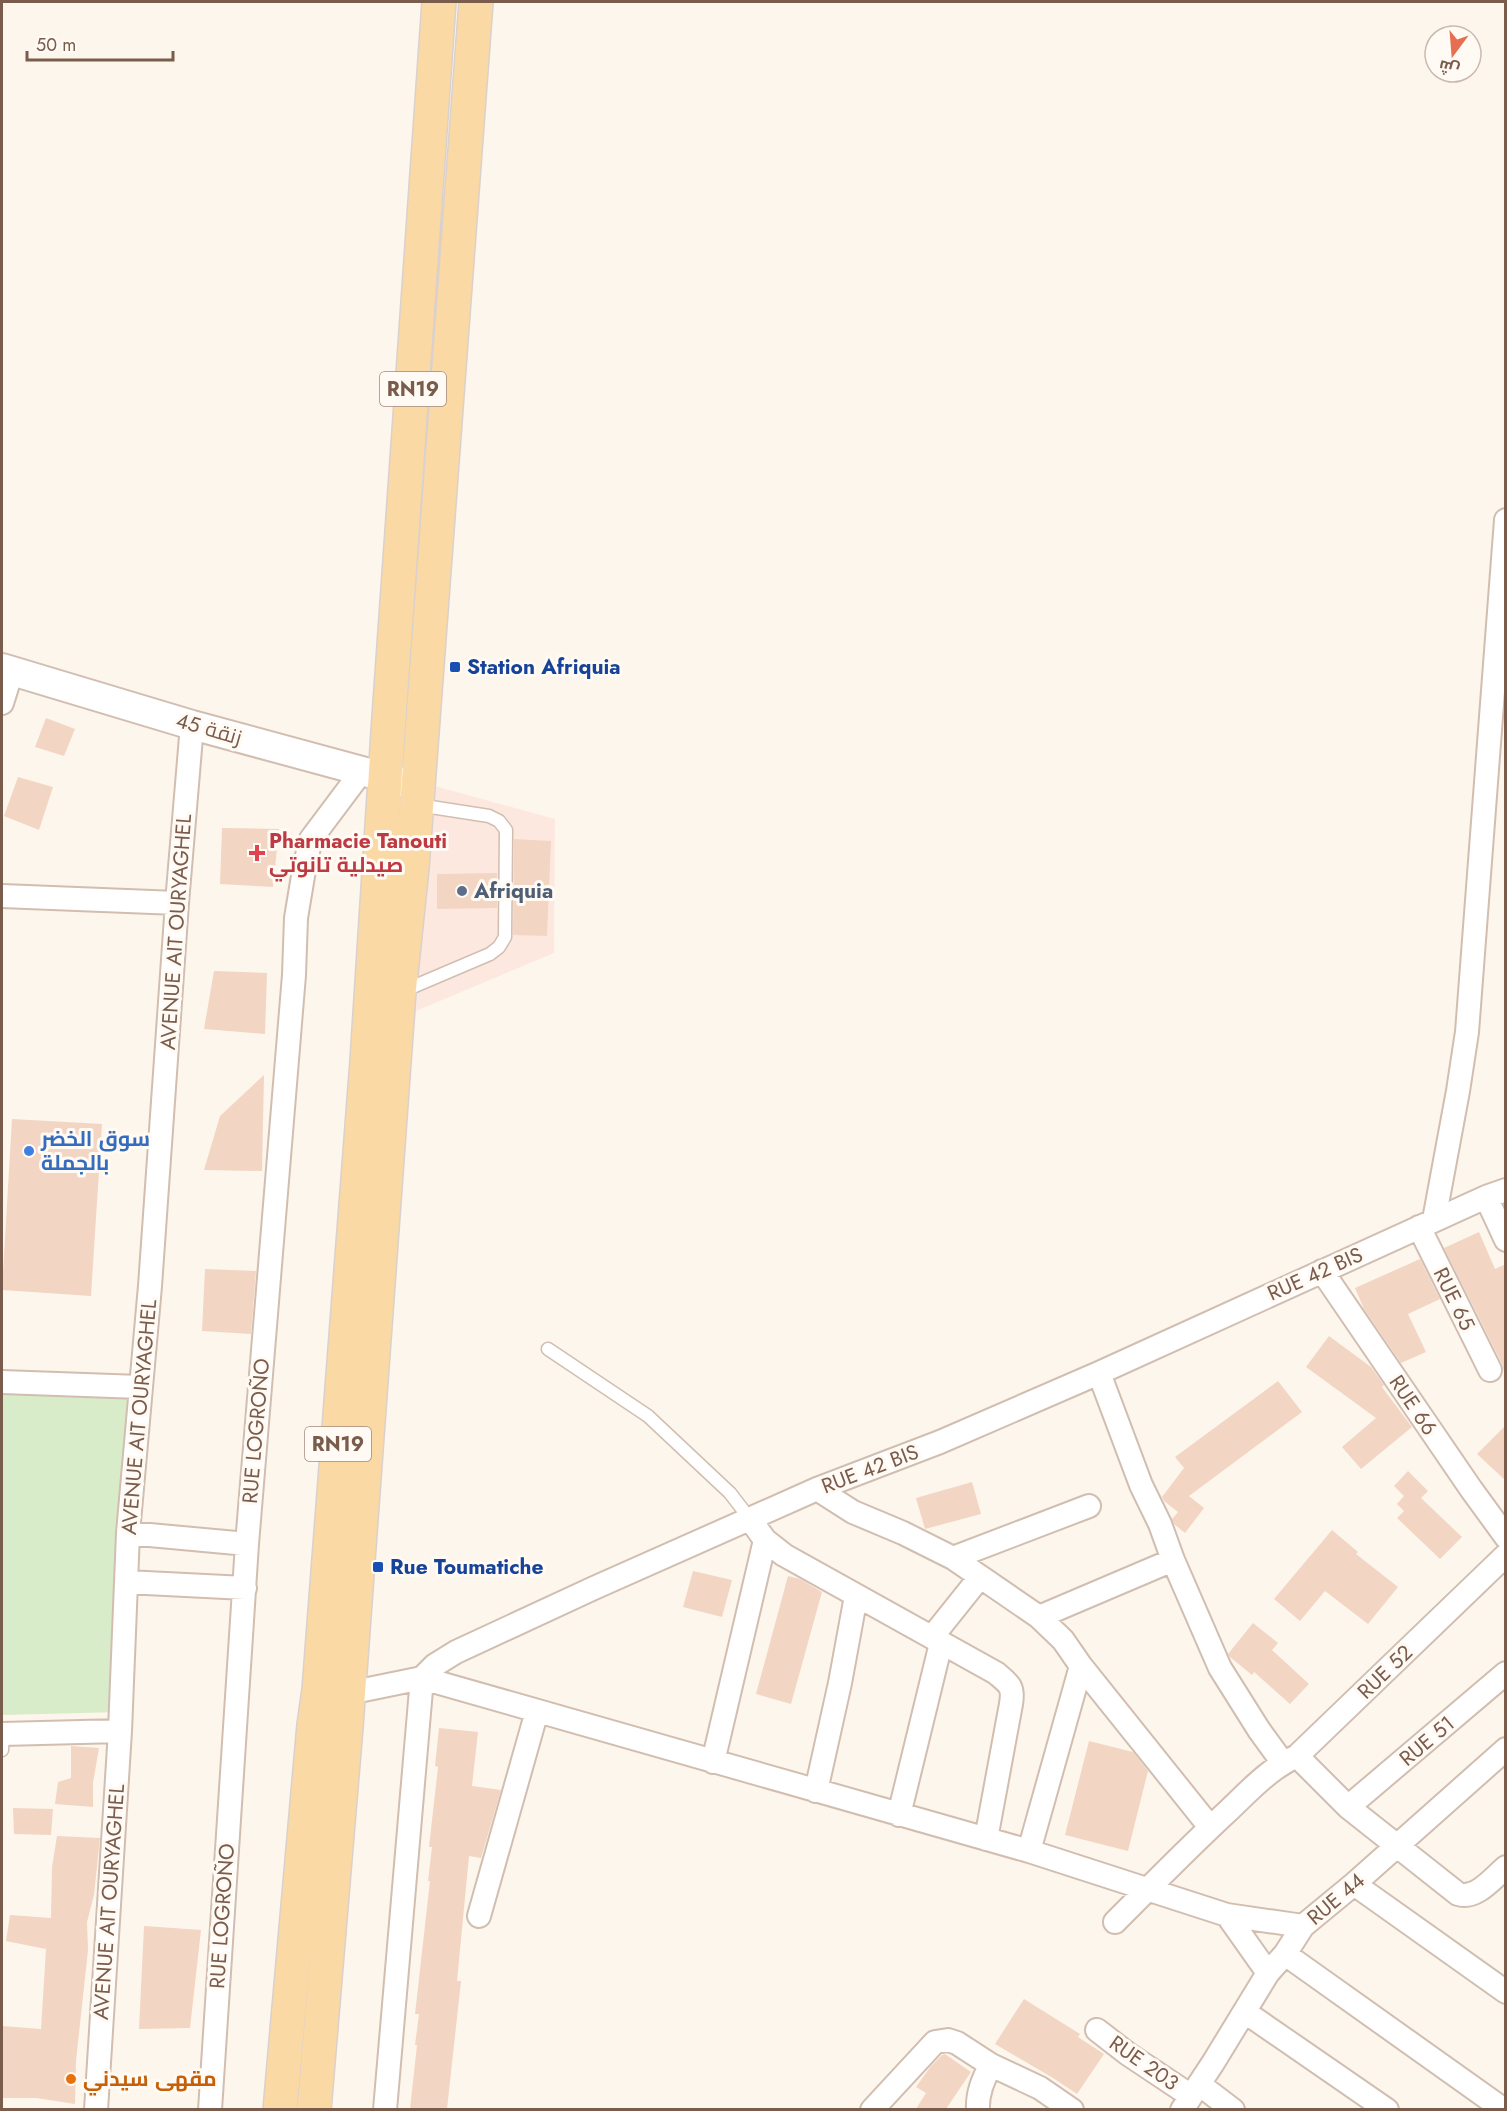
<svg xmlns="http://www.w3.org/2000/svg" width="1507" height="2111" viewBox="0 0 1507 2111" font-family="Jost,Cairo,sans-serif">
	<rect width="100%" height="100%" fill="#fdf6ec"/>
	<path fill="#fde8e0" d="M431,785L555,819L554,953L416,1011Z"/>
	<path fill="#d8ecc9" d="M2,1390L144,1391L121,1712L2,1715Z"/>
	<path fill="#f3d5c3" d="M46,718L75,729L64,756L35,747Z
		M18,777L53,787L39,830L4,816Z
		M222,828L279,829L273,887L220,884Z
		M514,839L551,841L547,936L513,935Z
		M497,873V908L437,909V874Z
		M214,971L267,973L265,1034L204,1029Z
		M264,1075L262,1171L204,1170L220,1116Z
		M12,1119L102,1124L91,1296L2,1290Z
		M1479,1232L1495,1269L1506,1264V1379L1502,1364L1444,1248Z
		M1420,1259L1440,1299L1408,1314L1426,1352L1401,1363L1364,1309L1355,1288Z
		M205,1269L256,1271L251,1334L202,1331Z
		M1329,1336L1371,1367L1384,1385L1382,1387L1412,1427L1361,1469L1342,1447L1376,1418L1306,1367Z
		M1278,1381L1302,1412L1189,1496L1204,1508L1185,1533L1174,1524L1172,1519L1178,1512L1164,1501L1162,1497L1184,1468L1175,1457Z
		M1506,1425V1481L1477,1454Z
		M1408,1471L1428,1491L1421,1498L1462,1537L1440,1559L1397,1518L1404,1511L1397,1504L1404,1496L1394,1486Z
		M972,1482L981,1514L925,1529L916,1498Z
		M1332,1530L1358,1552L1356,1554L1398,1587L1368,1624L1325,1591L1300,1621L1274,1599Z
		M693,1571L732,1580L722,1617L683,1607Z
		M788,1576L800,1579L822,1592L791,1704L756,1694Z
		M1253,1623L1278,1643L1272,1650L1309,1684L1290,1704L1254,1672L1252,1675L1230,1657L1228,1654Z
		M439,1728L478,1732L472,1786L501,1790L481,1858L469,1856L457,1981H461L447,2109H410L417,2045H415L419,2014H415L430,1881H428L432,1847H429L438,1767L435,1766Z
		M1089,1741L1133,1752L1148,1771L1128,1851L1065,1835Z
		M71,1746L99,1748L93,1783V1807L55,1804L58,1782L71,1778Z
		M13,1808L53,1809L51,1835L14,1834Z
		M57,1836L100,1838L94,1895L87,1922L88,1950L76,2061L75,2104L36,2098H2V2026L41,2029L46,1949L6,1941L10,1915L51,1918L52,1867Z
		M144,1926L201,1930L190,2028L139,2029Z
		M1024,1999L1080,2034L1078,2037L1104,2054L1077,2094L1053,2078L995,2044Z
		M945,2054L971,2072L946,2109H916L926,2093L916,2087L931,2066L942,2055Z"/>
	<g fill="none" stroke-linecap="round" stroke-linejoin="round">
		<defs>
			<path id="service" d="M403,991L490,954L499,947L505,937L506,830L499,821L489,816L418,805
				M548,1349L648,1416L730,1493L750,1519
				M2,1750L3,1734"/>
			<path id="minor" d="M2,703L12,671
				M2,896L177,903
				M1486,1197L1506,1240
				M1434,1220L1458,1091L1467,1032L1506,520
				M1419,1227L1490,1370
				M1322,1271L1471,1489L1506,1537
				M1099,1373L1141,1485L1160,1524L1173,1560L1220,1668L1259,1730L1283,1763
				M2,1382L140,1387
				M817,1489L853,1512L903,1533L953,1558L1039,1617L1063,1640L1081,1666L1210,1827
				M750,1519L765,1540L784,1555L996,1673C1009,1684 1014,1686 1011,1704L986,1839
				M128,1533L247,1544
				M953,1558L1089,1506
				M126,1582L245,1588
				M1039,1617L1173,1560
				M932,1637L980,1577
				M422,1678L1029,1851L1227,1915L1303,1926
				M337,1692L349,1693L422,1678L435,1665L456,1652L594,1588L817,1489L940,1442L1099,1373L1486,1197L1506,1190
				M2,1734L120,1731
				M1297,1756L1348,1807L1458,1894C1476,1900 1493,1878 1506,1867
				M713,1762L765,1540
				M816,1791L840,1683L856,1596
				M1348,1807L1506,1673
				M899,1815L941,1643
				M1029,1851L1081,1666
				M1354,1884L1506,1992
				M1227,1915L1268,1973
				M479,1916L537,1711
				M1115,1922C1152,1885 1189,1847 1228,1811C1249,1791 1270,1768 1297,1756L1506,1555
				M1285,1954L1500,2107
				M1245,2012L1387,2110
				M1097,2030L1128,2054L1191,2096
				M991,2065L1040,2088L1072,2110
				M1199,2084L1233,2110
				M96,2110L120,1731L128,1533L150,1286L177,903L192,725
				M210,2110L247,1544L294,975L296,918L305,864L311,839L362,771
				M385,2110L422,1678
				M872,2110L935,2042L948,2040L957,2043L991,2065C983,2079 977,2093 978,2110
				M1182,2110L1213,2063L1268,1973L1285,1954L1303,1926L1354,1884L1506,1749"/>
			<path id="tertiary" d="M2,668L192,725L406,783"/>
			<path id="primary" d="M280,2110L314,1725L319,1690L367,1061L388,732L439,2
				M314,2110L346,1727L399,993L412,868L476,2"/>
		</defs>
		<use href="#service" stroke="#d1beb0" stroke-width="15"/>
		<use href="#minor" stroke="#d1beb0" stroke-width="26"/>
		<use href="#tertiary" stroke="#d1beb0" stroke-width="32"/>
		<use href="#primary" stroke="#dad1cd" stroke-width="36"/>
		<use href="#service" stroke="#fff" stroke-width="12"/>
		<use href="#minor" stroke="#fff" stroke-width="22"/>
		<use href="#tertiary" stroke="#fff" stroke-width="28"/>
		<use href="#primary" stroke="#fbd9a5" stroke-width="33"/>
	</g>
	<g fill="#1a4fb4" stroke="#fffaf3" stroke-width="2">
		<rect x="449" y="661" width="12" height="12" rx="3"/>
		<rect x="372" y="1561" width="12" height="12" rx="3"/>
	</g>
	<path fill="#e0444e" stroke="#fffaf3" stroke-width="2" d="M254 844h6v6h6v6h-6v6h-6v-6h-6v-6h6z"/>
	<circle fill="#5c6f8a" stroke="#fffaf3" stroke-width="2" cx="462" cy="891" r="6"/>
	<circle fill="#3f7fe0" stroke="#fffaf3" stroke-width="2" cx="29" cy="1151" r="6"/>
	<circle fill="#e8710a" stroke="#fffaf3" stroke-width="2" cx="71" cy="2079" r="6"/>
	<g text-anchor="middle" dominant-baseline="central" stroke-width="6" stroke-linejoin="round" paint-order="stroke">
		<g fill="#fffaf3" stroke="#a28b7f" stroke-width="1.5">
			<rect x="380" y="372" width="66" height="34" rx="4.5"/>
			<rect x="305" y="1427" width="66" height="34" rx="4.5"/>
		</g>
		<g font-size="20" font-weight="bold" fill="#7a5c4d">
			<text x="413" y="389">RN19</text>
			<text x="338" y="1444">RN19</text>
		</g>
		<g font-size="21" font-weight="bold" fill="#164399" stroke="#fffaf3" text-anchor="start">
			<text x="467" y="667">Station Afriquia</text>
			<text x="390" y="1567">Rue Toumatiche</text>
		</g>
		<g font-size="21" fill="#7a5c4d" stroke="#fffaf3">
			<text transform="translate(209 729) rotate(16)">زنقة 45</text>
			<text transform="translate(176 932) rotate(-86)">AVENUE AIT OURYAGHEL</text>
			<text transform="translate(1315 1274) rotate(-24)">RUE 42 BIS</text>
			<text transform="translate(1454 1299) rotate(64)">RUE 65</text>
			<text transform="translate(1413 1405) rotate(56)">RUE 66</text>
			<text transform="translate(139 1417) rotate(-85)">AVENUE AIT OURYAGHEL</text>
			<text transform="translate(256 1431) rotate(-85)">RUE LOGROÑO</text>
			<text transform="translate(870 1469) rotate(-21)">RUE 42 BIS</text>
			<text transform="translate(1385 1672) rotate(-44)">RUE 52</text>
			<text transform="translate(1427 1741) rotate(-40)">RUE 51</text>
			<text transform="translate(1336 1899) rotate(-40)">RUE 44</text>
			<text transform="translate(109 1902) rotate(-86)">AVENUE AIT OURYAGHEL</text>
			<text transform="translate(222 1916) rotate(-86)">RUE LOGROÑO</text>
			<text transform="translate(1144 2063) rotate(35)">RUE 203</text>
		</g>
		<g font-size="21" font-weight="bold" fill="#be3a42" stroke="#fffaf3" text-anchor="start">
			<text x="269" y="841">Pharmacie Tanouti<tspan x="269" dy="24">صيدلية تانوتي</tspan></text>
		</g>
		<g font-size="21" font-weight="bold" fill="#4e5e75" stroke="#fffaf3" text-anchor="start">
			<text x="474" y="891">Afriquia</text>
		</g>
		<g font-size="21" font-weight="bold" fill="#366cbe" stroke="#fffaf3" text-anchor="start">
			<text x="41" y="1139">سوق الخضر<tspan x="41" dy="24">بالجملة</tspan></text>
		</g>
		<g font-size="21" font-weight="bold" fill="#c56008" stroke="#fffaf3" text-anchor="start">
			<text x="83" y="2079">مقهى سيدني</text>
		</g>
	</g>
	<rect width="1507" height="2111" fill="none" stroke="#7a5c4d" stroke-width="6"/>
	<g transform="translate(1453 54) rotate(196)"><circle r="28" fill="#fffaf3" stroke="#cabbb1" stroke-width="1.5"/>
	<path d="M0-4.5L10 22L0 15L-10 22Z" fill="#e76f51"/>
	<text y="-9" font-size="16" font-weight="bold" text-anchor="middle" fill="#7a5c4d">ش</text>
	</g>
	<path d="M27 51v9h146v-9" fill="none" stroke="#7a5c4d" stroke-width="3"/>
	<text x="36" y="51" font-size="18" fill="#7a5c4d" stroke="#fffaf3" stroke-width="4.5" paint-order="stroke">50 m</text>
</svg>
